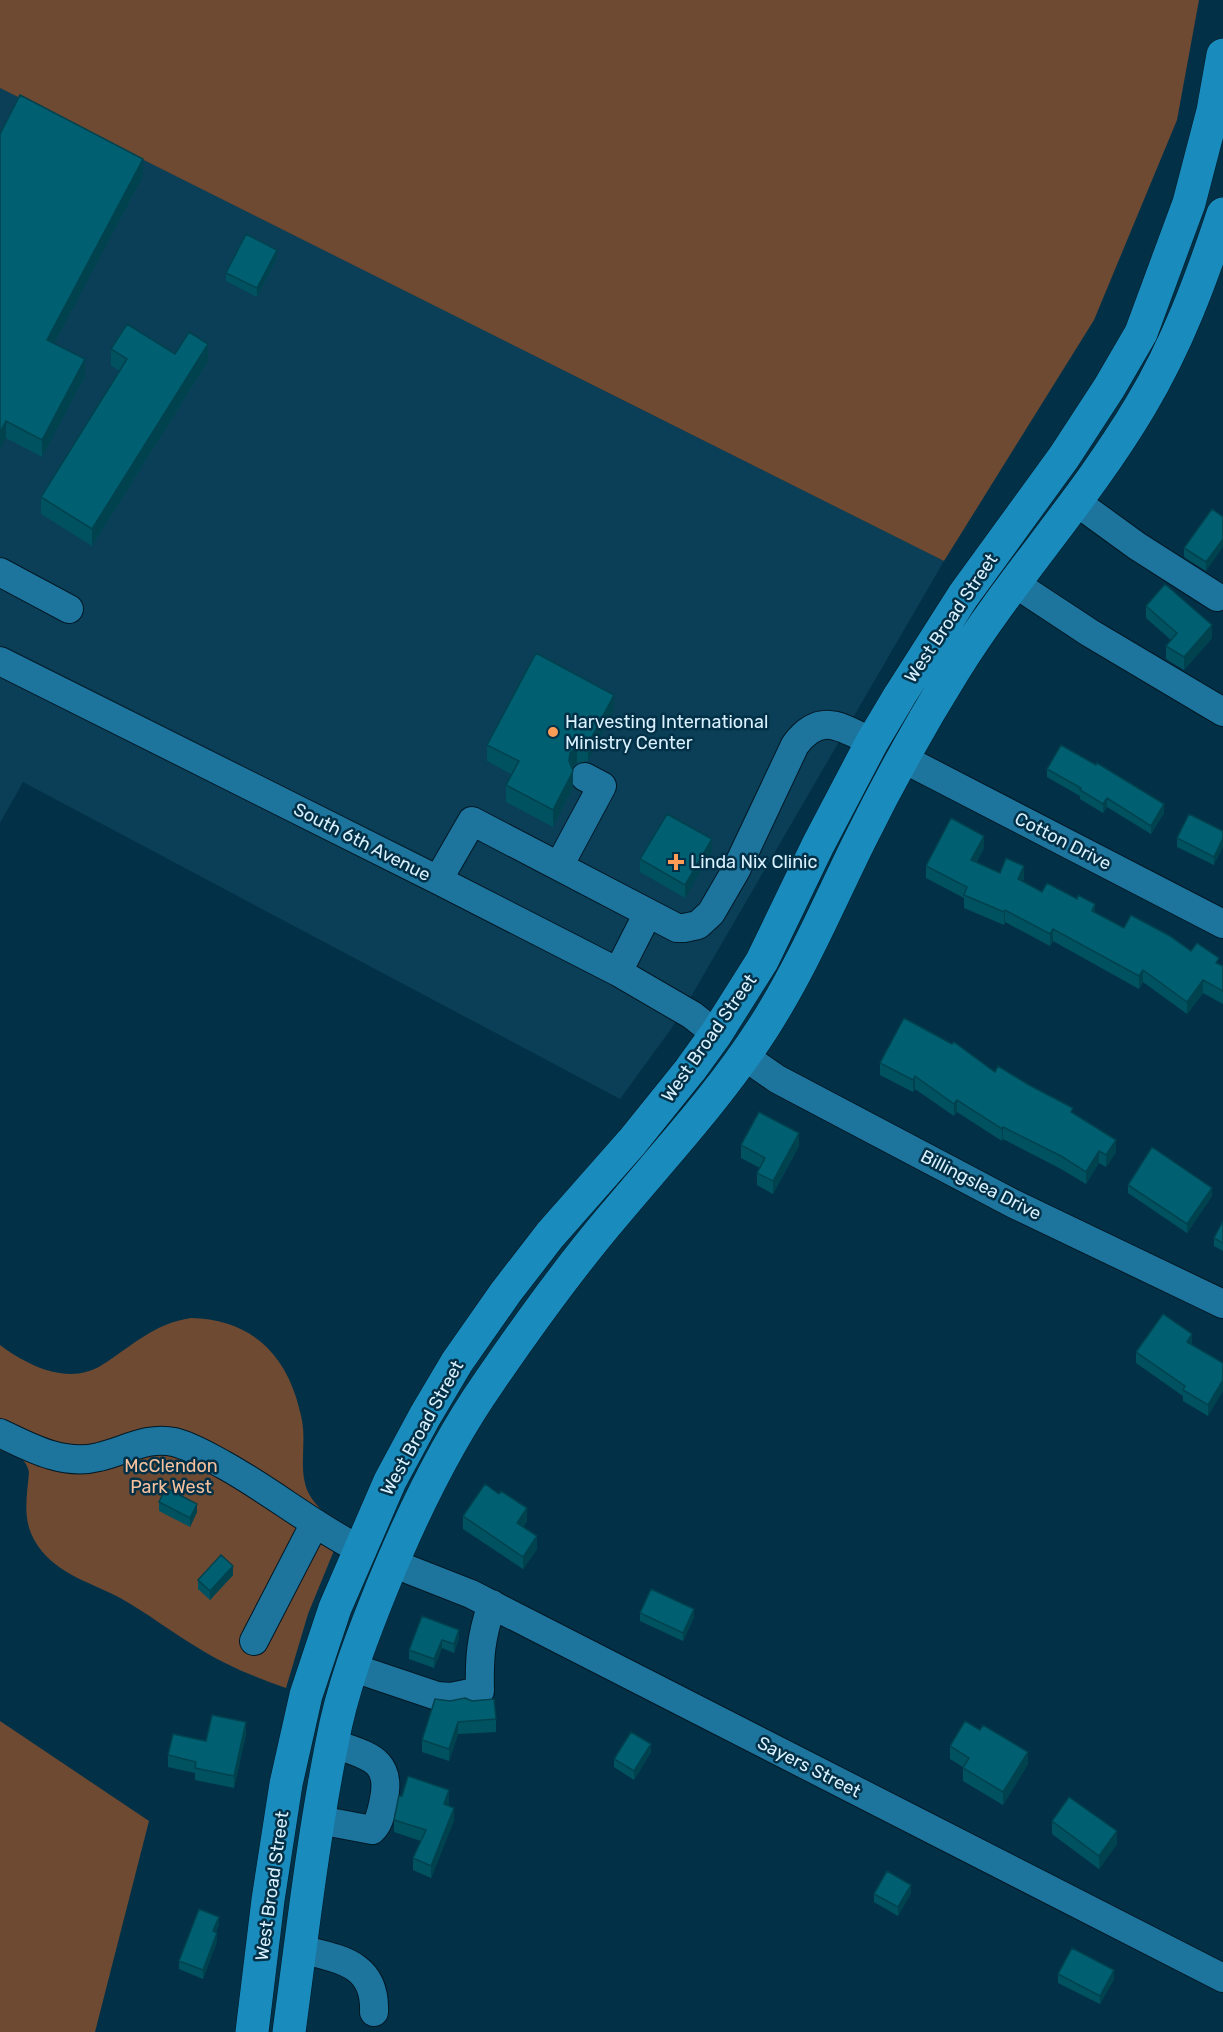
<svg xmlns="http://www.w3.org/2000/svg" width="1223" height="2032" viewBox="0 0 1223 2032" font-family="Rubik,sans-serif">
	<rect width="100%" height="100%" fill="#023147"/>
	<path fill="#0b3f57" d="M0,88L944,561L693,993L671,1029L620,1099L23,782L0,823Z"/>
	<path fill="#6e4a32" d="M0,0H1199L1177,120L1094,320L944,561L0,88Z
		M191,1318C244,1319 280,1347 296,1397C299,1408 302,1417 303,1428C305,1450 299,1471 308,1492C316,1508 329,1516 344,1526L308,1614L286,1688C254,1677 223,1664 195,1646C170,1631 147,1613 122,1599C93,1583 58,1575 38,1546C21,1522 27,1498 29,1472C26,1456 13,1455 0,1450V1345C28,1366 69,1386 102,1365C132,1346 155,1323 191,1318Z
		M0,1721L149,1821L95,2032H0Z"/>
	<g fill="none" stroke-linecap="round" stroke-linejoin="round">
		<defs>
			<path id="minor" d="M1075,501L1137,546L1217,597
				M0,572L69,609
				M1014,583L1090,633L1223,712
				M0,661L438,880L618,972L692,1015L716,1034
				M902,758L1223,924
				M559,866L602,786L585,777
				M438,880L472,821L677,928H684L698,925L711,913L736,870L795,745C820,711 841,727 872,742
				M618,972L648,913
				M744,1056L777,1079L1014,1204L1223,1304
				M0,1433C31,1448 64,1466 99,1457C125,1451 147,1436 174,1442C191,1446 209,1457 224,1465C271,1491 312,1525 359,1549
				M392,1563L471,1594L1223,1978
				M254,1641L315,1523
				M351,1667L437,1696L451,1697L480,1691C479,1657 481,1637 492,1604
				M319,1820L372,1830C379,1824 381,1813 383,1804C394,1758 367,1756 332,1743
				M300,1949C338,1959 376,1962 374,2012"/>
			<path id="major" d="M252,2032L268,1900L286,1784L306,1695L335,1608L390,1481L425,1416L457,1362L506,1292L550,1235L632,1142L690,1070L716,1034L762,961L818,845L872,742L900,695L963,596L1064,457L1109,388L1141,333L1189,203L1213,111L1223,55
				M289,2032C302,1936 313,1838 332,1743C342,1688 362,1637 383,1585C412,1514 445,1445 489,1382C528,1325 569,1268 614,1215C665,1154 720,1095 763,1028C801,969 828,905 859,842C888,783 920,725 955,669C1012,578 1086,498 1141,405C1177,345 1201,280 1223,214"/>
		</defs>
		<use href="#minor" stroke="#011825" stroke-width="30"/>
		<use href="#major" stroke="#011825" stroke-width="34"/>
		<use href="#minor" stroke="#1d749d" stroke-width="28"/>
		<use href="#major" stroke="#198bbd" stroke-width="33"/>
	</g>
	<path fill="#005260" d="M0,134L143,176L54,343L85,376L42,457L6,438Z
		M277,258L257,297L226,281V273Z
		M111,349L175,354L208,361L92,546L41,514V497L120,371L111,366Z
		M1212,509L1206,571L1184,557V548Z
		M1146,606L1212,638L1184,670L1166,659V646L1171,640L1146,618Z
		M614,711L588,761L577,763L572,768L573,788L553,827L506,802V785L511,774L487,761V745Z
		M1096,765L1164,813L1151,834L1107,807L1103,813L1080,799V796L1047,777V769Z
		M1223,831L1214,865L1177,847V838Z
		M984,848L976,863L1000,873L1024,878L1023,881L1042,892L1095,913L1124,928L1191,951L1223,966V1004L1203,993L1187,1014L1143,982L1139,989L1053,941L1050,946L1005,922L1004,925L964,908V898L926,878V866Z
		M712,852L685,898L640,872V859Z
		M880,1063L995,1072L1073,1113L1116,1152L1106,1167L1099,1163L1086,1184L1061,1169L1003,1139L1002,1141L957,1112L954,1116L915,1089L913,1092L880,1075Z
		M741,1145L799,1146L773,1194L757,1185V1173L760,1168L741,1158Z
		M1128,1185L1212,1196L1187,1233L1128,1193Z
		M1223,1221V1251L1214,1246V1238Z
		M1192,1345L1223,1363L1208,1416L1183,1401V1396L1136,1363V1352Z
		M159,1502L197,1512L190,1527L159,1511Z
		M463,1516L527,1521L523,1527L537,1549L523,1569L463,1529Z
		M233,1575L210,1600L198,1589V1580Z
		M640,1613L694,1617L683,1641L640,1621Z
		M422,1616L459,1638L454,1653L442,1648L434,1668L409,1659V1650Z
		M435,1699L496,1719V1732L458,1734L449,1761L422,1752V1740Z
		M246,1734L234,1788L195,1780V1773L168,1767V1755L206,1741Z
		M950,1746L1028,1764L1003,1805L963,1781V1767L950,1759Z
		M651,1752L634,1780L614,1767V1759Z
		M449,1802L448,1806L454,1820L431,1878L413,1870V1858L421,1841L394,1832V1820Z
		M1052,1821L1117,1844L1099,1869L1052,1834Z
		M911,1893L898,1916L874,1902V1894Z
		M219,1925L216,1932L217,1941L203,1979L179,1969V1961Z
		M1058,1974L1114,1979L1100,2004L1058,1983Z"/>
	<path fill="#00424e" d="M143,159V176L47,357V340Z
		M277,250V258L257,297V288Z
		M208,344V361L92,546V529Z
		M85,359V376L42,457V440Z
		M6,421V438L0,449V432Z
		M1223,539V547L1206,571V562Z
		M1212,625V638L1184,670V657Z
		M614,695V711L588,761V744Z
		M577,746V763L570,770L569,761L570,753Z
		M573,771V788L553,827V810Z
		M1107,798V807L1103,813V804Z
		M1164,804V813L1151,834V826Z
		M984,836V848L971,873V860Z
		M1223,838V847L1214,865V857Z
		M712,839V852L685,898V885Z
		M1024,866V878L1018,891V879Z
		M1095,904V917L1092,911Z
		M1005,910V922L1004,925V912Z
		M1053,929V941L1050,946V934Z
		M1143,970V982L1139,989V976Z
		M1203,980V993L1187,1014V1002Z
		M915,1076V1089L913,1092V1080Z
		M957,1100V1112L954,1116V1104Z
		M1003,1127V1139L1002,1141V1129Z
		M799,1133V1146L773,1194V1181Z
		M1116,1140V1152L1106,1167V1155Z
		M1099,1151V1163L1086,1184V1172Z
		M1212,1188V1196L1187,1233V1224Z
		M1192,1334V1345L1187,1342Z
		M1223,1380V1391L1208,1416V1405Z
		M197,1504V1512L190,1527V1518Z
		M527,1508V1521L517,1535V1523Z
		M537,1536V1549L523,1569V1557Z
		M233,1566V1575L210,1600V1591Z
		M694,1609V1617L683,1641V1633Z
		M459,1630V1638L454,1653V1644Z
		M442,1640V1648L434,1668V1659Z
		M246,1722V1734L234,1788V1776Z
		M458,1722V1734L449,1761V1749Z
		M651,1744V1752L634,1780V1771Z
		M1028,1752V1764L1003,1805V1792Z
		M449,1790V1802L444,1817V1804Z
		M454,1808V1820L431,1878V1866Z
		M1117,1831V1844L1099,1869V1856Z
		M911,1885V1893L898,1916V1907Z
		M219,1917V1925L213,1940V1931Z
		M217,1933V1941L203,1979V1970Z
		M1114,1970V1979L1100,2004V1996Z"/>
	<path fill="#005f70" stroke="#00424e" stroke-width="1.5" d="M20,95L143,159L47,340L85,359L42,440L6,421L0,432V134Z
		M246,234L277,250L257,288L226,273Z
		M127,324L175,354L189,332L208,344L92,529L41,497L127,359L111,349Z
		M1212,509L1223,517V539L1206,562L1184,548Z
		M1165,584L1212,625L1184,657L1166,646L1177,633L1146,606Z
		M536,653L614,695L588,744L577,746L570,753L569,761L573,771L553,810L506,785L519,761L487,745Z
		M1061,745L1096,765L1097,763L1164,804L1151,826L1107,798L1103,804L1080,790L1081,788L1047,769Z
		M667,814L712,839L685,885L640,859Z
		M1189,814L1223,831V838L1214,857L1177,838Z
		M951,818L984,836L971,860L1000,873L1006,858L1024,866L1018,879L1042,892L1047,883L1077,899L1078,895L1095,904L1092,911L1124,928L1131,915L1170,936L1191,951L1197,943L1219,958L1216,963L1223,966V991L1203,980L1187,1002L1143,970L1139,976L1053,929L1050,934L1005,910L1004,912L964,895L967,887L926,866Z
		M904,1018L952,1044L954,1042L995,1072L998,1066L1029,1085L1073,1108L1071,1112L1116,1140L1106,1155L1099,1151L1086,1172L1061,1156L1003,1127L1002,1129L957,1100L954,1104L915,1076L913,1080L880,1063Z
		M759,1112L799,1133L773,1181L757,1173L765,1158L741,1145Z
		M1152,1147L1212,1188L1187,1224L1128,1185Z
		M1223,1221V1243L1214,1238Z
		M1163,1314L1192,1334L1187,1342L1223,1363V1380L1208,1405L1183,1390L1185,1386L1136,1352Z
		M485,1484L499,1494L501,1491L527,1508L517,1523L537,1536L523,1557L463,1516Z
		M166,1488L197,1504L190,1518L159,1502Z
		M221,1555L233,1566L210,1591L198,1580Z
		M651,1589L694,1609L683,1633L640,1613Z
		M422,1616L459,1630L454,1644L442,1640L434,1659L409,1650Z
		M465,1698L472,1701L494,1699L496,1719L458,1722L449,1749L422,1740L435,1699L450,1701Z
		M212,1715L246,1722L234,1776L195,1768L196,1762L168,1755L173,1734L206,1741Z
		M965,1721L980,1730L983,1725L1028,1752L1003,1792L963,1768L969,1758L950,1746Z
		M631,1732L651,1744L634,1771L614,1759Z
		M408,1776L449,1790L444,1804L454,1808L431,1866L413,1858L426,1830L394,1820L399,1795L402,1796Z
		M1069,1797L1117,1831L1099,1856L1052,1821Z
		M887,1871L911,1885L898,1907L874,1894Z
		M199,1909L219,1917L213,1931L217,1933L203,1970L179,1961Z
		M1072,1948L1114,1970L1100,1996L1058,1974Z"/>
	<g fill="#fd9c56" stroke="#023147" stroke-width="2">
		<circle cx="553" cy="732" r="6"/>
		<path d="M673 853h6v6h6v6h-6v6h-6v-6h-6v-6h6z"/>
	</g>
	<g text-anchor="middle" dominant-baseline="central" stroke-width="5" stroke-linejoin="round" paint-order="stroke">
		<g font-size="18" fill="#d9f0fe" stroke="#023147">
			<text transform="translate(951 618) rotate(-56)">West Broad Street</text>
			<text transform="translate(1063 841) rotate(27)">Cotton Drive</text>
			<text transform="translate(362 842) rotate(27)">South 6th Avenue</text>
			<text transform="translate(709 1038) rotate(-55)">West Broad Street</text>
			<text transform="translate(981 1185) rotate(27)">Billingslea Drive</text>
			<text transform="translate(422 1428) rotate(-61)">West Broad Street</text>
			<text transform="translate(809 1767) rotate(27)">Sayers Street</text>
			<text transform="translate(272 1886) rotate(-82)">West Broad Street</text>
		</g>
		<g font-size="18" fill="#d9f0fe" stroke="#023147" text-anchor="start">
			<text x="565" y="722">Harvesting International<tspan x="565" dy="21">Ministry Center</tspan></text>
			<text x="690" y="862">Linda Nix Clinic</text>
		</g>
		<g font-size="18" fill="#f6c09d" stroke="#023147">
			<text x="171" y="1466">McClendon<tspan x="171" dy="21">Park West</tspan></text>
		</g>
	</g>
</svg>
